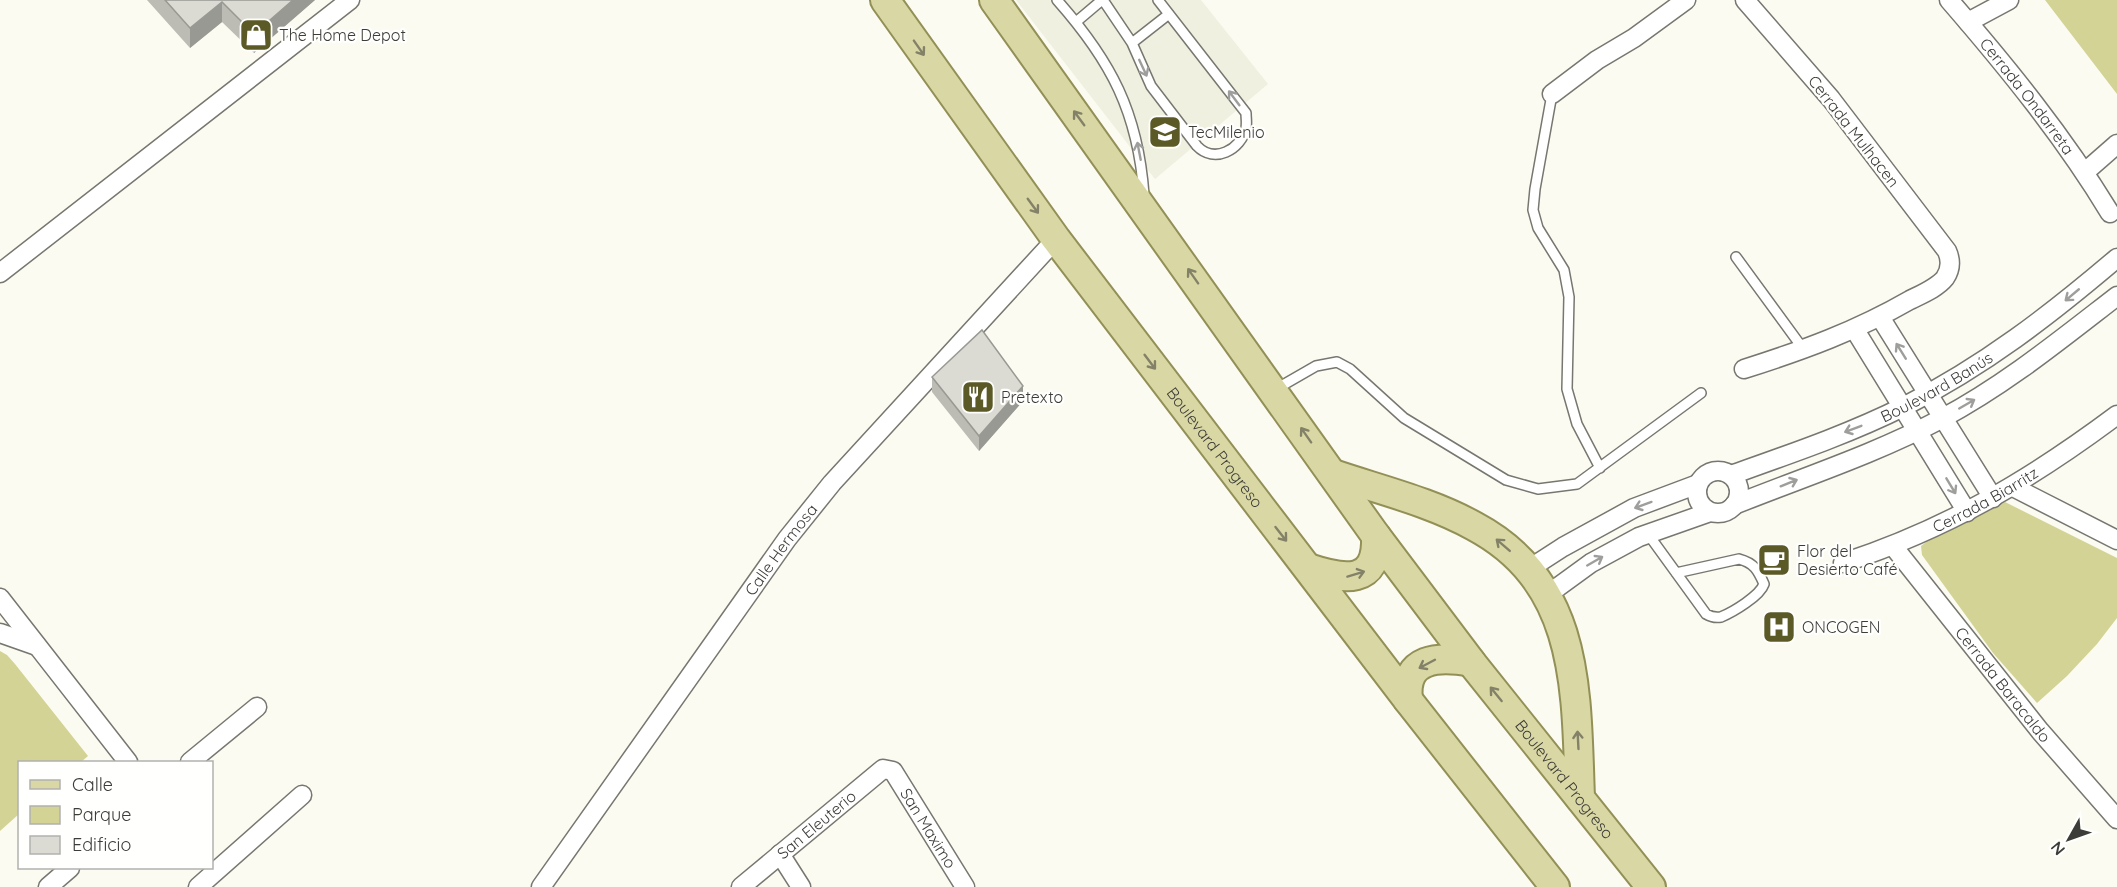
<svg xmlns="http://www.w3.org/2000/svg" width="2117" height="887" viewBox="0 0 2117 887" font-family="Quicksand,sans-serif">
	<rect width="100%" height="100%" fill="#fbfbf2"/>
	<path fill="#f0f0e0" d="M1016,0H1201L1268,84L1155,179Z"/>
	<path fill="#d3d395" d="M2045,0H2117V94Z
		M2005,502L2117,558V618L2097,644L2067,676L2037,703L1993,653L1922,555L1921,546L1930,539Z
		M0,651L7,655L15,664L88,756L81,762H20L19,814L0,831Z"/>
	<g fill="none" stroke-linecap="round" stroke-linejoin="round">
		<defs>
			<path id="lane" d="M1057,0C1111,61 1138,112 1144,195
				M1103,0L1132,43L1151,86L1197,146C1214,164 1241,150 1246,128C1247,123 1246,118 1246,113L1158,0
				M1076,22L1102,0
				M1132,43L1169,14
				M1552,94L1535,189L1533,210L1538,228L1564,270L1569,297L1567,389L1577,424L1600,468
				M1736,257L1804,350
				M1276,389L1316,366L1337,362L1350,369L1404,418L1506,480L1538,489L1577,484L1701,393
				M1648,534L1706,614C1711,617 1715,618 1721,617C1733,612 1760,596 1764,584C1758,570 1754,563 1739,559L1676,573"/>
			<g id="street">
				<path id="s1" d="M1949,0C2007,67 2064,137 2110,213"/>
				<path d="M1968,22L2009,0"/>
				<path d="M1552,94L1597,60L1634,38L1686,0"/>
				<path d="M2085,172L2117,144"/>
				<path d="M0,273L350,0"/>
				<path d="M1880,317L1993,498"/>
				<path d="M1855,330L1967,512"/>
				<path d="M1744,369C1804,350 1856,331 1910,300C1922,294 1937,288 1945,278C1951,269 1951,260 1947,251L1831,99L1745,0"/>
				<circle cx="1718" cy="492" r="21"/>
				<path id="s2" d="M1731,475C1790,454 1849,434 1905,406C1984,366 2050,315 2117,258"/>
				<path d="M2013,487L2117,540"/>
				<path d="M1734,505C1804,477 1875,454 1941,419C2005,385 2060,340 2117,296"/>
				<path id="s3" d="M1893,546L2040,731L2117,819"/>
				<path id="s4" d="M1843,563C1947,529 2030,480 2117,415"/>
				<path d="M1529,569L1563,547L1634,508L1698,484"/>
				<path d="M1547,595L1591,563L1639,537L1710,512"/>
				<path d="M0,598L128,762"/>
				<path d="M0,633L37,646"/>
				<path d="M190,762L257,707"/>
				<path d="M780,854L801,887"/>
				<path d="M48,887L70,868"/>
				<path d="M198,887L302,795"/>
				<path id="s5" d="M541,887L787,539L832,483L1056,239"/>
				<path id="s6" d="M741,887L883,769L893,771L965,887"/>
			</g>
			<g id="primary">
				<path id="s7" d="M885,0L1056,239L1408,700L1555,887"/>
				<path id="s8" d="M994,0L1376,536L1471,662L1651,887"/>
				<path d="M1333,474C1380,490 1431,502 1474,526C1581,583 1576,692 1580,798"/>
				<path d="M1308,568C1344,580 1378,586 1376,536"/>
				<path d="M1408,700C1403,657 1439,656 1471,662"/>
			</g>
		</defs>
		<use href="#lane" stroke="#777770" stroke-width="12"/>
		<use href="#street" stroke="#777770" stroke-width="21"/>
		<use href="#primary" stroke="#929057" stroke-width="32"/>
		<use href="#lane" stroke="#fff" stroke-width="9"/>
		<use href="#street" stroke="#fff" stroke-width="18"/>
		<use href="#primary" stroke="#d9d8a4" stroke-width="28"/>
	</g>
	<path fill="#bcbcb5" d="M147,0H315L254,53L222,22L190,48Z
		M932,377L1023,401L979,451L932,392Z"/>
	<path fill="#999994" d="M293,0H315L254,53V34Z
		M222,2V22L190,48V28Z
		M1023,386V401L979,451V436Z"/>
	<path fill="#dbdbd3" stroke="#999994" stroke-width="1.5" d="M165,0H293L254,34L222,2L190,28Z
		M982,330L1023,386L979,436L932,377Z"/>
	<defs><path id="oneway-shaft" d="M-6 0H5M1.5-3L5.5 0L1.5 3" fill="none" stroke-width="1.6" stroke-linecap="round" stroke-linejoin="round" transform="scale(1.5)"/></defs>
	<g stroke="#838269">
		<use href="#oneway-shaft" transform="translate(919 48) rotate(55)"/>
		<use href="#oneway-shaft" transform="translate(1079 118) rotate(-126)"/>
		<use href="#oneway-shaft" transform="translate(1033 206) rotate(54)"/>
		<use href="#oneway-shaft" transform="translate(1193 276) rotate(-125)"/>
		<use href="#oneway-shaft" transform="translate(1150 362) rotate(53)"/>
		<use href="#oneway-shaft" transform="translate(1306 435) rotate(-125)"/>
		<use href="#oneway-shaft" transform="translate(1281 534) rotate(52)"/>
		<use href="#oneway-shaft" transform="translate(1503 545) rotate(-139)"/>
		<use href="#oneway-shaft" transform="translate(1356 574) rotate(-17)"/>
		<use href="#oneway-shaft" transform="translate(1427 664) rotate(152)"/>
		<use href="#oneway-shaft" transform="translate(1496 694) rotate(-129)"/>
		<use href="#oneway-shaft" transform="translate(1578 740) rotate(-93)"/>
	</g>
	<g stroke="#9e9e9c">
		<use href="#oneway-shaft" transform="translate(1143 68) rotate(65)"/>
		<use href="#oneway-shaft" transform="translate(1234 98) rotate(-127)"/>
		<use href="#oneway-shaft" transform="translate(1139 151) rotate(-101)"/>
		<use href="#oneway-shaft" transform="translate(2072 295) rotate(140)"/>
		<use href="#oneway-shaft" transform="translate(1901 351) rotate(-122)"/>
		<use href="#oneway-shaft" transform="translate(1967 404) rotate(-30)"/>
		<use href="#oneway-shaft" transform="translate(1853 429) rotate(159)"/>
		<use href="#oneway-shaft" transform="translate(1789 483) rotate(-22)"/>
		<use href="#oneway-shaft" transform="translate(1951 486) rotate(59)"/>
		<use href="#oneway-shaft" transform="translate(1643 505) rotate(160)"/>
		<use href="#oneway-shaft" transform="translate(1595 561) rotate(-30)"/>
	</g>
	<defs>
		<symbol id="shop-square" viewBox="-11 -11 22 22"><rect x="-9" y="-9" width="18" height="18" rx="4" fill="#5b5a26" stroke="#fffffe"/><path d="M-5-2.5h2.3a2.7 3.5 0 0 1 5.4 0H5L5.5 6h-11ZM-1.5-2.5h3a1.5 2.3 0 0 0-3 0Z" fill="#fff"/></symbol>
		<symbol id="university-square" viewBox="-11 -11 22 22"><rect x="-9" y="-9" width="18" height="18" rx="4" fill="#5b5a26" stroke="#fffffe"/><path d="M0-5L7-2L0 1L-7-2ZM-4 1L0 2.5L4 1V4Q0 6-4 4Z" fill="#fff"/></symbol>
		<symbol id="restaurant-square" viewBox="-11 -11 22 22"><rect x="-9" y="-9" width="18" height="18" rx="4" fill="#5b5a26" stroke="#fffffe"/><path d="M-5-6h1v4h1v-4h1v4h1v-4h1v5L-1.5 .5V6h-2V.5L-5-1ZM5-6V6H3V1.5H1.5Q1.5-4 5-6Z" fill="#fff"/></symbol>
		<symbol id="cafe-square" viewBox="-11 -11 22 22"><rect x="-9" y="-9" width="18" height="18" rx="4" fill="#5b5a26" stroke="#fffffe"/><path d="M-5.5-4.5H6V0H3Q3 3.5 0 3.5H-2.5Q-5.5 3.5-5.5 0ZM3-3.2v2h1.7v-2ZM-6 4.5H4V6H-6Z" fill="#fff"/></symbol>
		<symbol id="hospital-square" viewBox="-11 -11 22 22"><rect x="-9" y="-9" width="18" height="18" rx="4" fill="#5b5a26" stroke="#fffffe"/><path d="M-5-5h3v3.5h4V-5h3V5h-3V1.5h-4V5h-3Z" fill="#fff"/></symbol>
	</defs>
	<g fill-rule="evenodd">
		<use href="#shop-square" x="237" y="16" width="38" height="38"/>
		<use href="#university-square" x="1146" y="113" width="38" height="38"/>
		<use href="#restaurant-square" x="959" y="378" width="38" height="38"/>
		<use href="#cafe-square" x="1755" y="541" width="38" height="38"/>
		<use href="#hospital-square" x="1760" y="608" width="38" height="38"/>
	</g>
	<g text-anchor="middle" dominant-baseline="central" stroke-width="4.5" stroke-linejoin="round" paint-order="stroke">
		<g font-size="16" fill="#3c3c39" stroke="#fffffe" text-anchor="start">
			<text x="279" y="35">The Home Depot</text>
			<text x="1188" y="132">TecMilenio</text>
			<text x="1001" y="397">Pretexto</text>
			<text x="1797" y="551">Flor del<tspan x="1797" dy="18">Desierto Café</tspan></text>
			<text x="1802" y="627">ONCOGEN</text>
		</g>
		<g font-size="16" fill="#3c3c39" stroke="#fffffe">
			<text stroke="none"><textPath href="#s1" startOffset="124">Cerrada Ondarreta</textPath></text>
			<text transform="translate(1854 131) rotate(52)">Cerrada Mulhacen</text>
			<text stroke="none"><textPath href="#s2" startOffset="224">Boulevard Banús</textPath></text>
			<text stroke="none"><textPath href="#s7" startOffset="556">Boulevard Progreso</textPath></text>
			<text stroke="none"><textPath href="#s4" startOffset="156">Cerrada Biarritz</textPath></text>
			<text stroke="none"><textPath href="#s5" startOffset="414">Calle Hermosa</textPath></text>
			<text stroke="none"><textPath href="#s3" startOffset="177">Cerrada Baracaldo</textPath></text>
			<text stroke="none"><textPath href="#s8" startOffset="966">Boulevard Progreso</textPath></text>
			<text stroke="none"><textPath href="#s6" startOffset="98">San Eleuterio</textPath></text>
			<text stroke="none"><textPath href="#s6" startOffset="262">San Maximo</textPath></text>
		</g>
	</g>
	<rect x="18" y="761" width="195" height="108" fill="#fffffe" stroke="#b1b1af" stroke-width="1.5"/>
	<rect x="30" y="780" width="30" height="9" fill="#d9d8a4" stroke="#b1b1af" stroke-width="1.5"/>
	<text x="72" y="791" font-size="18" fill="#3c3c39">Calle</text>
	<rect x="30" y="806" width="30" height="18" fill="#d3d395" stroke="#b1b1af" stroke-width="1.5"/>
	<text x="72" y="821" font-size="18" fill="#3c3c39">Parque</text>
	<rect x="30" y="836" width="30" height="18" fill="#dbdbd3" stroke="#b1b1af" stroke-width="1.5"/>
	<text x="72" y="851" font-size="18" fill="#3c3c39">Edificio</text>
	<g transform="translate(2069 839) rotate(230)" stroke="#fffffe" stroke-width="4.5" paint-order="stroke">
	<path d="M0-4.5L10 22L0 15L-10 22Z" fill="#3c3c39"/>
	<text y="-9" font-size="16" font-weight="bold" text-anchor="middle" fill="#3c3c39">N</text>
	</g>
</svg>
